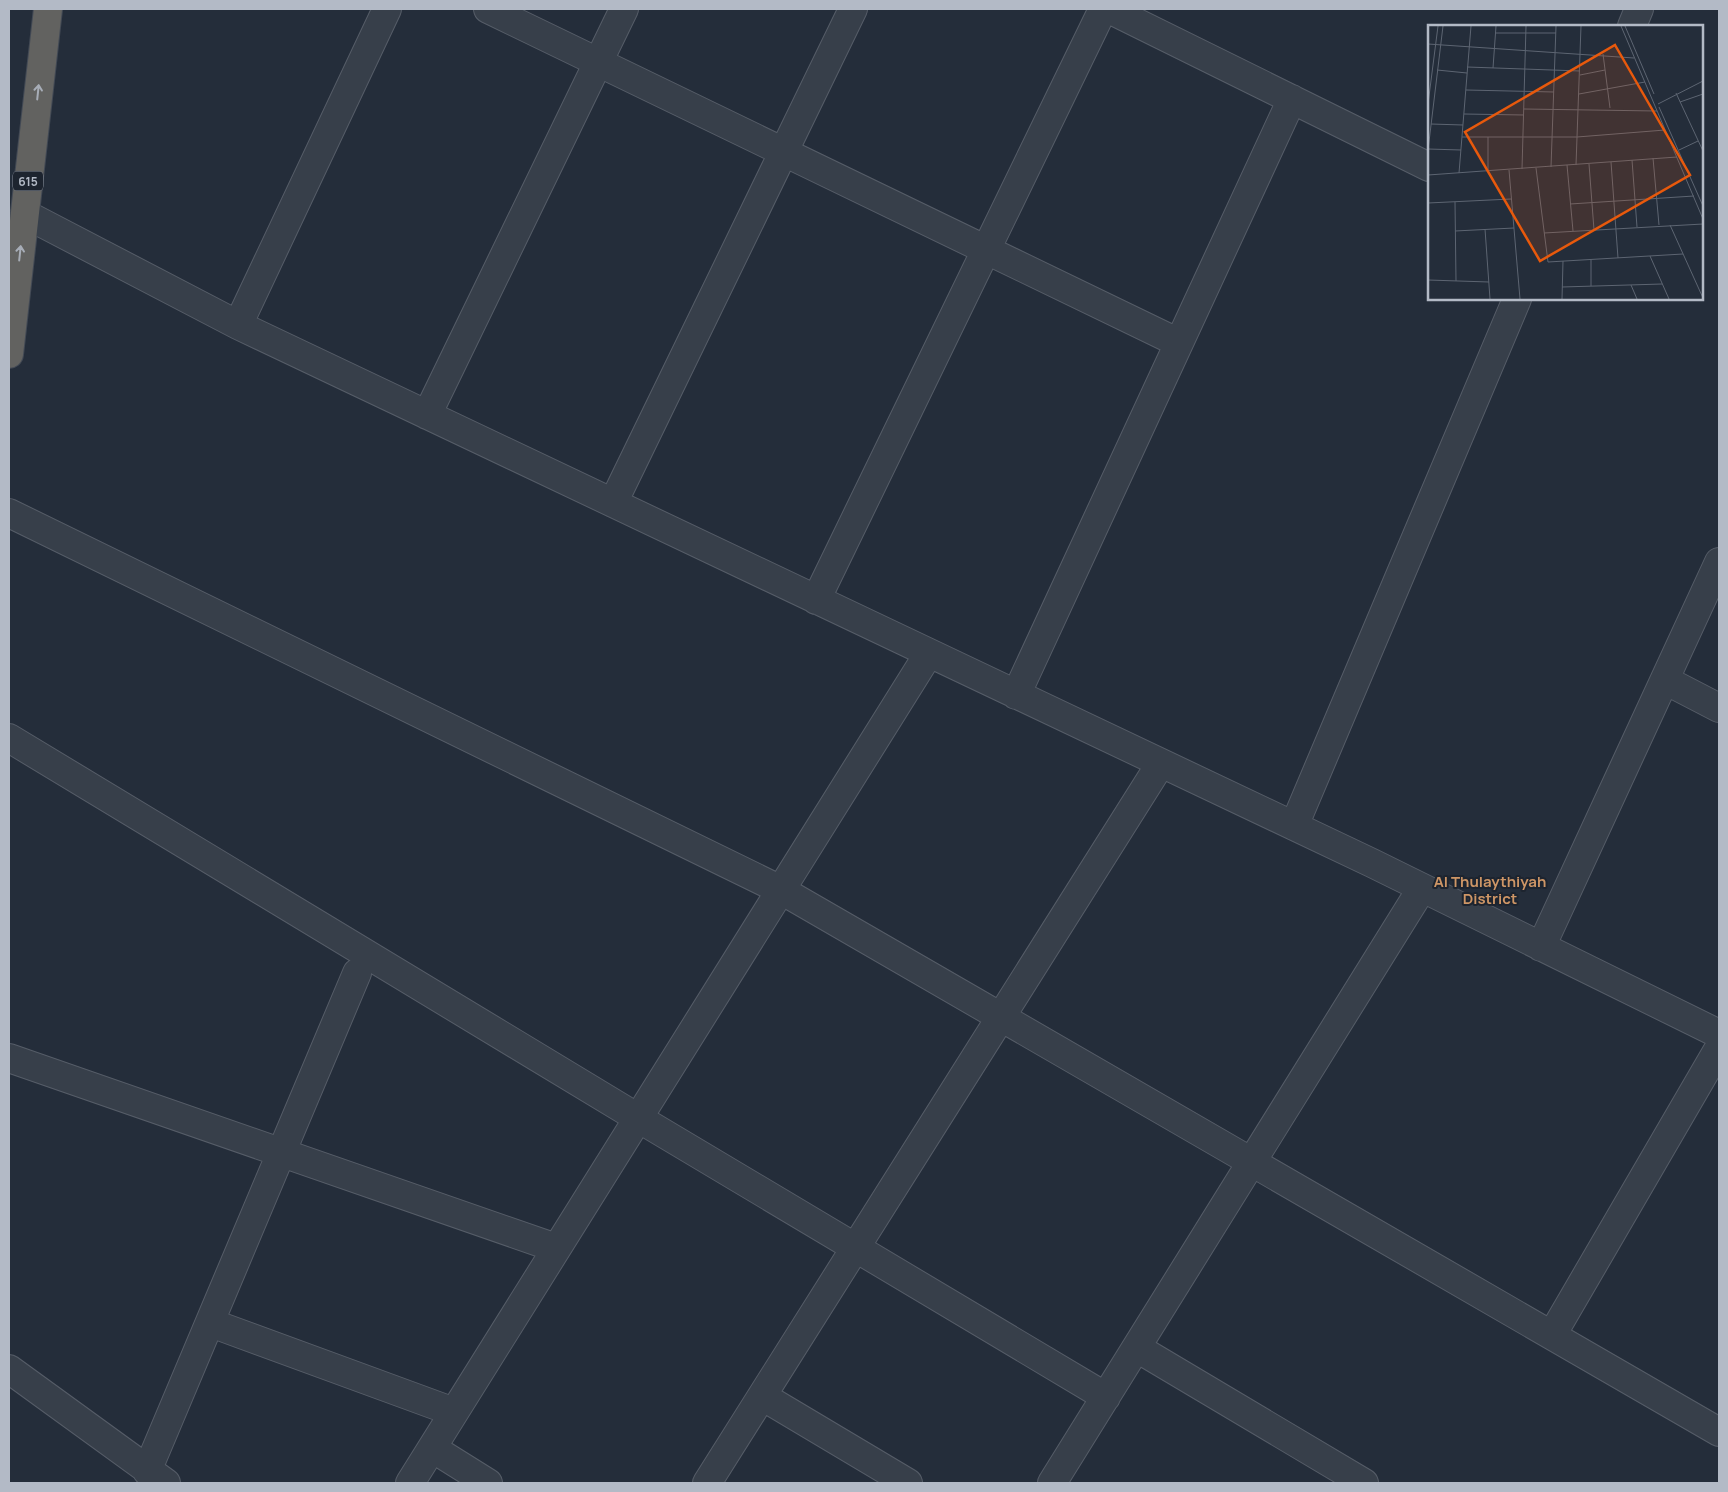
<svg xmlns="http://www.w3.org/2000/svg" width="1728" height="1492" viewBox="0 0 1728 1492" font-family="Manrope,sans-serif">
	<rect width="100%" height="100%" fill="#242d3a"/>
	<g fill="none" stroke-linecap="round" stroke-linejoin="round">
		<defs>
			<path id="minor" d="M488,9L1179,343
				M1109,9L1429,167
				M1632,26L1639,9
				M25,214L238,325L1372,863L1719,1034
				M238,325L387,9
				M427,415L624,9
				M613,503L853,9
				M9,513L781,890L1719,1432
				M816,600L1103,9
				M1665,680L1719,708
				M1016,695L1292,99
				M9,738L638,1118L1106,1397
				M1294,826L1517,299
				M1541,947L1719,562
				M9,1058L556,1248
				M211,1323L454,1412
				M1552,1335L1719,1048
				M1137,1348L1364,1483
				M9,1369L166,1483
				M762,1396L908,1483
				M432,1448L488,1483
				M147,1471L357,973
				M410,1483L929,653
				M707,1483L1161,763
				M1052,1483L1422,888"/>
			<path id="trunk" d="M9,354L48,9"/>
		</defs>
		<use href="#minor" stroke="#565d68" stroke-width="30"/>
		<use href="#trunk" stroke="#434a55" stroke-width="30"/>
		<use href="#minor" stroke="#373f4a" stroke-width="28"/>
		<use href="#trunk" stroke="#626260" stroke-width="28"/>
	</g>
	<defs><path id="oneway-shaft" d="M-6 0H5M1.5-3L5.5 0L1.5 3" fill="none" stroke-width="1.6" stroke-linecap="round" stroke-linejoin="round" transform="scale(1.25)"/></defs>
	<g stroke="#a7adb7">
		<use href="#oneway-shaft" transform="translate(38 92) rotate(-84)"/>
		<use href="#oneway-shaft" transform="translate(20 253) rotate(-84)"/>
	</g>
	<g text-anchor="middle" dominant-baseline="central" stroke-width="4" stroke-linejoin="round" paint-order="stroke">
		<rect fill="#1d242f" stroke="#868d99" stroke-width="1" x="13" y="171.5" width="30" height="19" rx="4"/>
		<g font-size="12" font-weight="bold" fill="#b3bac6">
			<text x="28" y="181">615</text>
		</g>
		<g font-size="15" font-weight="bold" fill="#ce9666" stroke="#1d242f">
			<text x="1490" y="881">Al Thulaythiyah<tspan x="1490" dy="17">District</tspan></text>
		</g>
	</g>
	<g transform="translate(1428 25)">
		<rect width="275" height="275" fill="#242d3a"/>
		<path fill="none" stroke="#5d6572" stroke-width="1" d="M193,1L275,194M197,1L226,69M67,8H128M0,19L206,33M175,29L182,83M39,42L152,46M65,43L68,1M9,45L39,48M152,50L177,45M38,65L126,67M248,68L275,126M151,69L217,57M252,77L275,69M0,79L10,1M230,79L275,56M231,82L275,181M96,84L229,86M36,89L96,90M3,99L35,100M34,112H149L237,105M0,124L33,125M0,125L15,1M251,125L270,116M225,133L231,200M204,135L209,202M183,137L190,233M161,139L166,205M139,140L145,206M148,140L153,1M123,142L128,1M108,143L120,237L255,229M94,144L98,1M81,145L92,274M60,146V112M31,148L43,1M0,150L249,132M27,177L28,256M0,178L83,174M142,179L266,171M242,200L275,273M57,204L62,274M27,206L86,203M116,208L275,199M222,231L241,274M0,255L61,257M203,260L209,274M163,261V235M134,262L234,259M134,274L135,236"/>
		<path fill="#e8590c" fill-opacity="0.15" stroke="#e8590c" stroke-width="2.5" d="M187,20L262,150L112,236L37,107Z"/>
		<rect width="275" height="275" fill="none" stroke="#b3bac6" stroke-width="2.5"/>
	</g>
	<rect width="1728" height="1492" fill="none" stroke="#b3bac6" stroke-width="20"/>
</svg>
